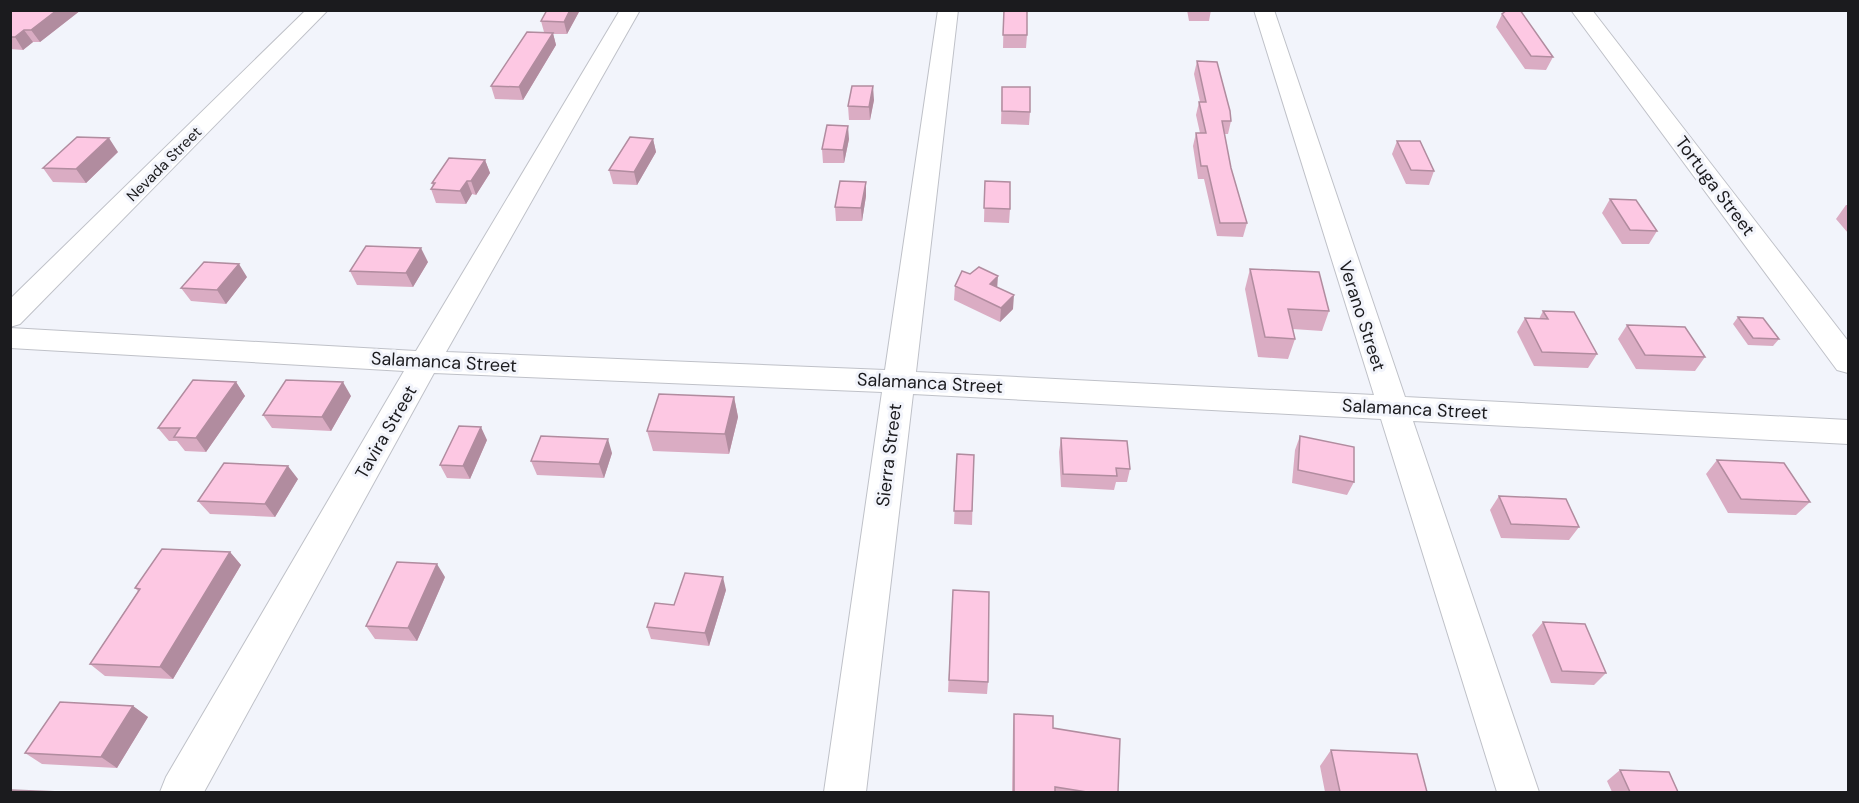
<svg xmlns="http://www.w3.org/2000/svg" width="1859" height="803" viewBox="0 0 1859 803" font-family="'DM Sans',sans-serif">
	<rect width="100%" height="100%" fill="#f2f4fb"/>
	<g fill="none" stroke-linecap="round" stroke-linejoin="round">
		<defs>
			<path id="minor" d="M306,10H328L20,324L10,327V299Z
				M620,10H640L446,352L885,370L938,10H958L916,372L1374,395L1254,10H1274L1405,397L1848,420V444L1413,421L1539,792H1497L1381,419L913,394L866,792H824L882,392L434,373L204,792H160L166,777L404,371L10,348V328L416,351Z
				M1571,10H1592L1848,341V373L1837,370Z"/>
		</defs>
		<use href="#minor" stroke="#bfc1c8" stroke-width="2"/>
		<use href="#minor" fill="#fff" fill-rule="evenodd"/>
	</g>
	<path fill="#daacc3" d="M10,10H81L40,42H33L23,50L10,49Z
		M547,10H580L567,34H553L556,45L523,100L495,99L491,86L544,32L541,21Z
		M1004,10L1027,35L1026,48H1003Z
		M1187,10H1211L1209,21H1189Z
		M1502,14L1553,57L1546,70L1525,69L1496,27Z
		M1197,61L1231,121L1228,134H1224L1231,168L1247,223L1243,237L1217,236L1204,179H1198L1193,146L1196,133H1200L1196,115L1199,102H1200L1194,74Z
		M1002,87L1030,112L1029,125L1001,124Z
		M874,100L870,120H849L848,106Z
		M653,139L656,152L637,185L613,184L609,170Z
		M849,139L844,163H823L822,149Z
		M1397,141L1434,171L1429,185L1406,184L1392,154Z
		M118,152L86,183L53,182L43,168Z
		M485,160L490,173L476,195L472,194L466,204L436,203L431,189L433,186L432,183Z
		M985,181L1010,209L1009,223L984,222Z
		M866,196L862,221H836L835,207Z
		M1610,199L1657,231L1649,244H1622L1602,213Z
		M1846,205H1848V233L1836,219Z
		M428,262L413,287L357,285L350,271Z
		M1250,269L1329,311L1322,331L1293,329L1295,339L1288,359L1258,357L1245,289Z
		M247,277L226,304L191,301L181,288Z
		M955,286L997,287L1013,309L1000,322L954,300Z
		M1543,311L1597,354L1588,368L1534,366L1517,332L1525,318L1539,319Z
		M1738,317L1779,339L1773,346L1748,345L1733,324Z
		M1627,325L1705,357L1695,371L1636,369L1618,339Z
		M236,382L245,396L206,452L185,451L177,441H169L158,428Z
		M351,396L331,431L272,428L263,415Z
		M734,397L738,417L729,454L653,451L647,431Z
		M1300,436L1354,482L1347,495L1292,483L1295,450Z
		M1061,438L1130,469L1127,482H1116L1114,490L1061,487L1059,452Z
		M487,440L470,479L447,478L440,465Z
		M612,453L604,478L537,475L531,461Z
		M957,454L974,455L972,525L954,524Z
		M1717,460L1810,502L1796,515L1728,513L1706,474Z
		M298,479L275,517L210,514L198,501Z
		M1499,496L1579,527L1569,540L1501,538L1490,510Z
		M230,552L241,565L173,679L105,676L90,664L138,591L135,588Z
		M445,577L417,641L375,639L366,626Z
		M726,590L709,646L651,639L647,627L674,605Z
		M953,590L988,682L987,694L948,692Z
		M1543,622L1606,673L1594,685L1551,683L1532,635Z
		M133,706L148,717L117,768L42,764L25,753Z
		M1014,714L1053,728L1118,792H1012L1013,726Z
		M1331,750L1427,792H1325L1320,766Z
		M1620,770L1678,792H1612L1607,781Z"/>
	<path fill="#b18c9f" d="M57,10H81L40,42L31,30Z
		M570,10H580L567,34L564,22Z
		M24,30L33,42L23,50L15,37Z
		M553,33L556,45L523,100L519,87Z
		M873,86L874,100L870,120L869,107Z
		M848,126L849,139L844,163L843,150Z
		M109,138L118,152L86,183L76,169Z
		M653,139L656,152L637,185L634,172Z
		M485,160L490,173L476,195L471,181Z
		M467,181L472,194L466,204L460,191Z
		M866,182V196L862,221L861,208Z
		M421,248L428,262L413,287L406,273Z
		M239,264L247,277L226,304L217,290Z
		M998,276L997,290L990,284Z
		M1014,295L1013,309L1000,322L1001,308Z
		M236,382L245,396L206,452L196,438Z
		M343,382L351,396L331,431L322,417Z
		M734,397L738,417L729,454L725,434Z
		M481,427L487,440L470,479L463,466Z
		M608,439L612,453L604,478L599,464Z
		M288,466L298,479L275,517L265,504Z
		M230,552L241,565L173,679L160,667Z
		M437,564L445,577L417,641L408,628Z
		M723,577L726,590L709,646L705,633Z
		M133,706L148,717L117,768L101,757Z"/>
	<path fill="#fdc8e3" stroke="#b18c9f" stroke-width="1.5" d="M10,10H57L31,30H24L15,37H10Z
		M547,10H570L564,22L541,21Z
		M1004,10L1027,11V35H1003Z
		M1507,10H1520L1553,57L1531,56L1502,14Z
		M527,32L553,33L519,87L491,86Z
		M1197,61L1217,62L1230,111L1231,121H1222L1231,168L1247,223H1220L1207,166H1201L1196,133H1206L1199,102H1206Z
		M852,86H873L869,107L848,106Z
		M1002,87H1030V112L1002,111Z
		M827,125L848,126L843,150L822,149Z
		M77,137L109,138L76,169L43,168Z
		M630,137L653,139L634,172L609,170Z
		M1397,141H1420L1434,171L1411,170Z
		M449,158L485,160L471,181H467L460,191L431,189L435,183H432Z
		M840,181L866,182L861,208L835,207Z
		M985,181L1010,182V209L984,208Z
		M1610,199L1636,200L1657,231L1630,230Z
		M366,246L421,248L406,273L350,271Z
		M204,262L239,264L217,290L181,288Z
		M979,267L998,276L990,284L1014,295L1001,308L955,286L962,271L970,274Z
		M1250,269L1319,272L1329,311L1288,309L1295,339L1265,337Z
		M1543,311L1574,312L1597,354L1542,352L1525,318L1548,319Z
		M1738,317L1763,318L1779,339L1753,338Z
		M1627,325L1685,327L1705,357L1645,355Z
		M193,380L236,382L196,438L174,437L180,428H158Z
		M286,380L343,382L322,417L263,415Z
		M659,394L734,397L725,434L647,431Z
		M459,426L481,427L463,466L440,465Z
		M541,436L608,439L599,464L531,461Z
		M1300,436L1354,447V482L1298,470Z
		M1061,438L1127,441L1130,469L1116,468L1117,476L1063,474Z
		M957,454L974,455L972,511H954Z
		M1717,460L1784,463L1810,502L1741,499Z
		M224,463L288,466L265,504L198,501Z
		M1499,496L1566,499L1579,527L1511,524Z
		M162,549L230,552L160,667L90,664L140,589L135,588Z
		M397,562L437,564L408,628L366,626Z
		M685,573L723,577L705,633L647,627L655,603L674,605Z
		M953,590L989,592L988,682L949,680Z
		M1543,622L1585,624L1606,673L1562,671Z
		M60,702L133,706L101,757L25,753Z
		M1014,714L1053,716V728L1120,739L1118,792H1087L1055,787V792H1014Z
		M1331,750L1417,754L1427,792H1340Z
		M1620,770L1669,772L1678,792H1630Z
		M10,790L61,792H10Z"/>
	<g text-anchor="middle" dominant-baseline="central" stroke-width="6" stroke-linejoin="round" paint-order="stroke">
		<g font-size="15" fill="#1b1b1e" stroke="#f2f4fb">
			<text transform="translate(164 164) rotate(-45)">Nevada Street</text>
		</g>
		<g font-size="18" fill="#1b1b1e" stroke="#f2f4fb">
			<text transform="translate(1715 186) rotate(53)">Tortuga Street</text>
			<text transform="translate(1362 316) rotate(72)">Verano Street</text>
			<text transform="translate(444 362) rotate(3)">Salamanca Street</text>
			<text transform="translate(930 383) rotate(3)">Salamanca Street</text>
			<text transform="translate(1415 409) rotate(3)">Salamanca Street</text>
			<text transform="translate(386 432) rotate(-60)">Tavira Street</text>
			<text transform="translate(889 455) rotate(-83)">Sierra Street</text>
		</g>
	</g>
	<rect width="1859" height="803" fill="none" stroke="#1b1b1e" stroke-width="24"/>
</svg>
